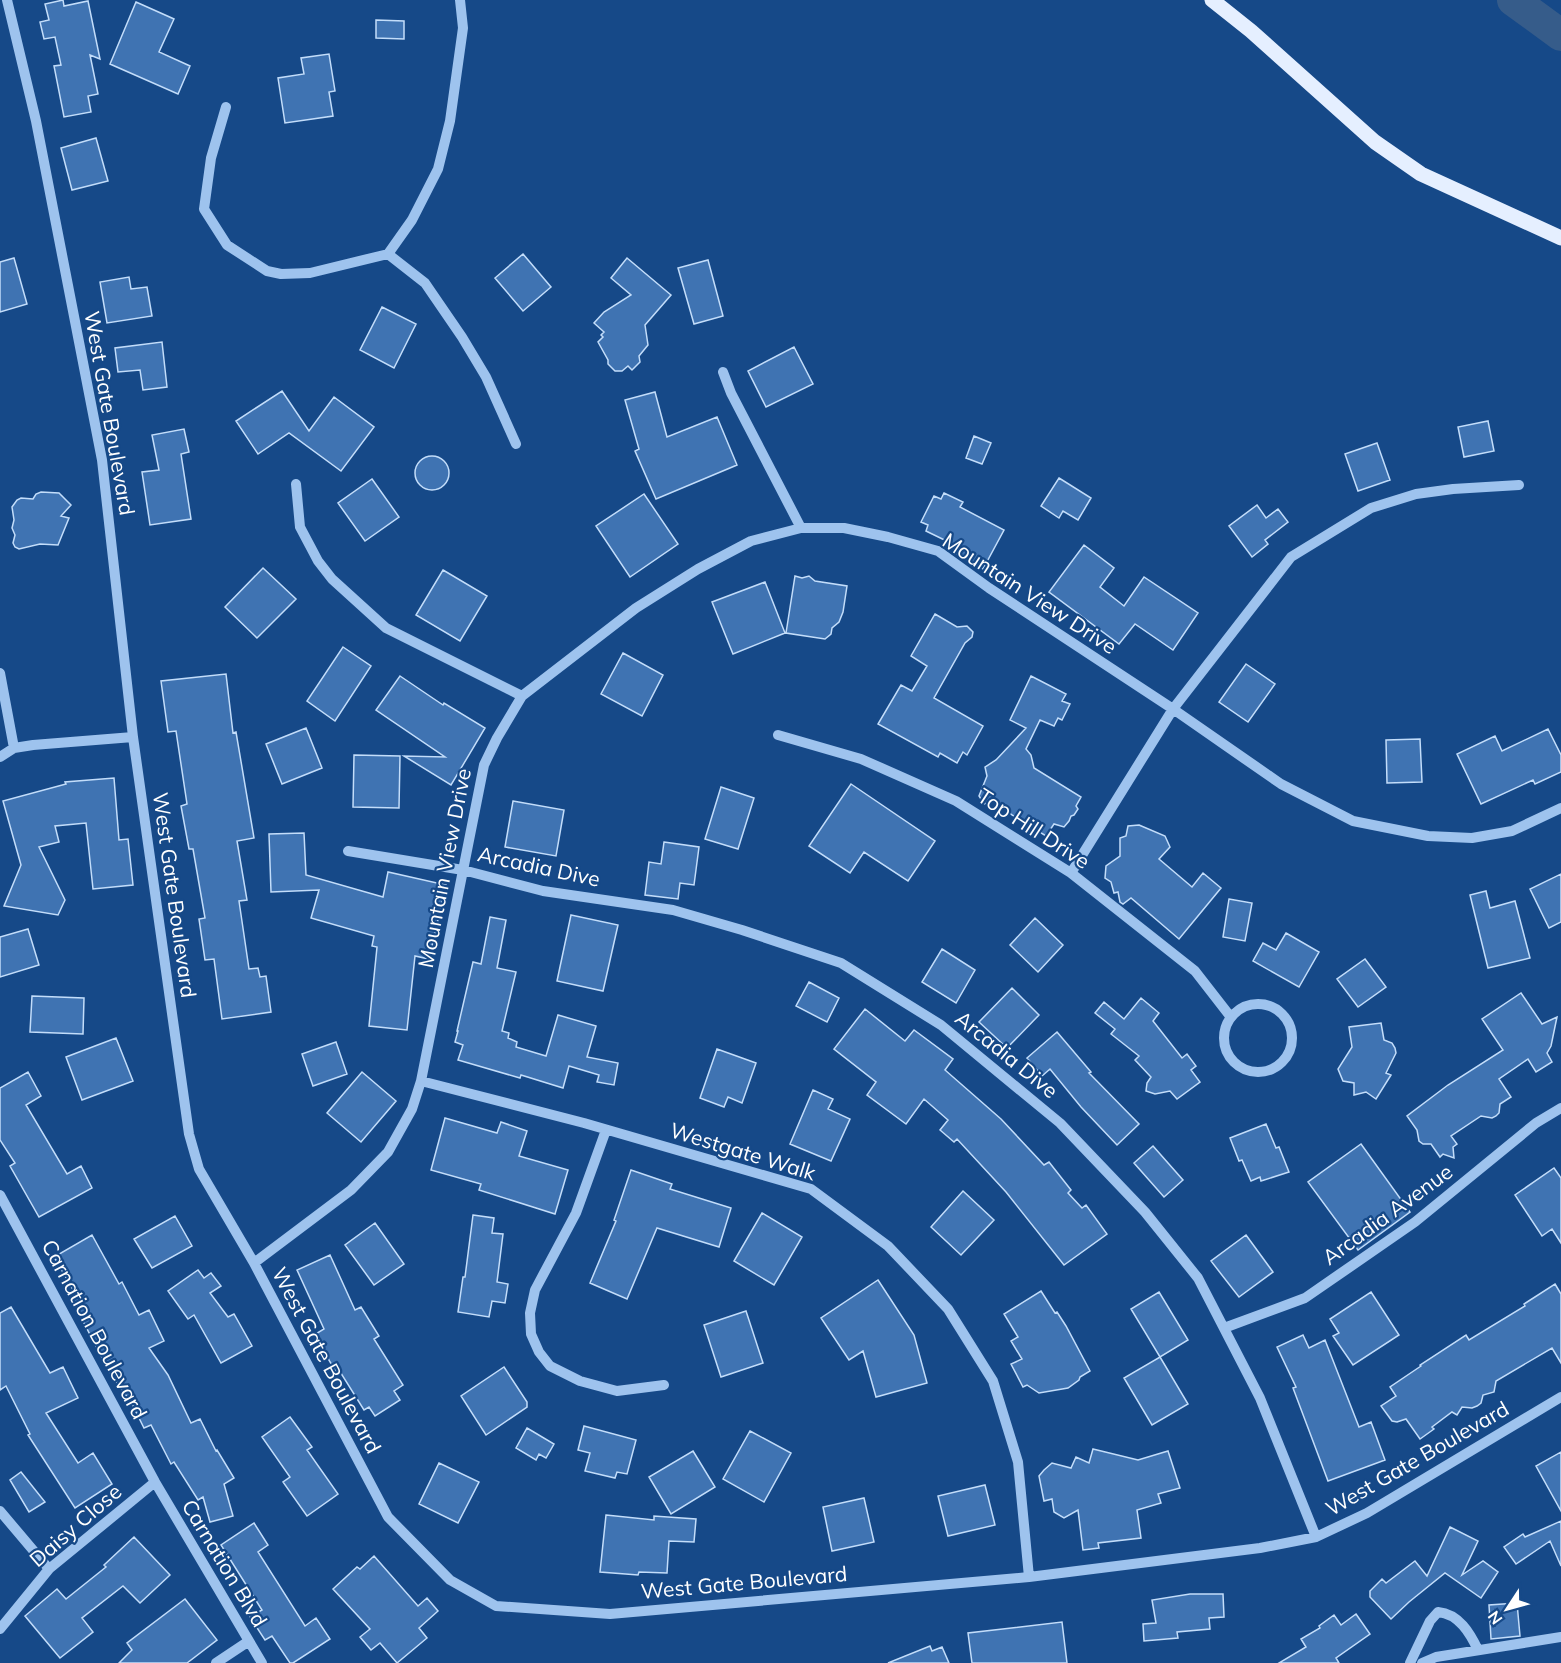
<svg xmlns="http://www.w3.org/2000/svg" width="1561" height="1663" viewBox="0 0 1561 1663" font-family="Mulish,sans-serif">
	<rect width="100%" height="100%" fill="#164988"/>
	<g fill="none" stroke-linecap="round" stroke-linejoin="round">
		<path stroke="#365c8a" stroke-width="32" d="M1513,0L1561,35"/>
	</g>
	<path fill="#3f73b2" stroke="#c3ddfa" stroke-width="1.5" d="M63,0L64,6L88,1L100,59L90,55L98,94L88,96L91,112L64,117L54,66L61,65L55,37L44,39L40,22L49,20L45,4Z
		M136,2L174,19L159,52L190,66L178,94L110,64Z
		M376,20L404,21V39L376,38Z
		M329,54L335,91L329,92L333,116L285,123L278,78L304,74L301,58Z
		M96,138L108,181L72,190L61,148Z
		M523,254L551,287L523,311L495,278Z
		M14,258L27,304L0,312V262Z
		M627,258L671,295L645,325L648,345L639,356L640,362L632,370L628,366L622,371H615L608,364V360L598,342L603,337L601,335L604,332L594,323L604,312L631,295L611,278Z
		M708,260L723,316L694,324L678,268Z
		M129,277L131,289L147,287L152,316L107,323L100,282Z
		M382,307L416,324L394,368L360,350Z
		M162,342L167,387L143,390L140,370L118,372L115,348Z
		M794,347L813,384L766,407L748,371Z
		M282,391L309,431L334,397L374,427L341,471L289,433L258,454L236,421Z
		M655,392L667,437L717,417L737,465L656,499L635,451L639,449L625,400Z
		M1488,421L1494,451L1464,457L1458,427Z
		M184,429L189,452L181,454L191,519L150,525L142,472L159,470L152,435Z
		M974,436L991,443L982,464L966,458Z
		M1377,443L1390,480L1358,491L1345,454Z
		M415 473a17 17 0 1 1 34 0a17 17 0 1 1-34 0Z
		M1059,478L1091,498L1078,520L1063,511L1059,518L1041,506Z
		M372,479L399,517L365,541L338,503Z
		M41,492L59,493L71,505L61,516L69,518L58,545L40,544L19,549L15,547L13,543L15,535L12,528L14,520L12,507L17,500L21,498L33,499L36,494Z
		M944,493L963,502L960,507L1004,530L983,569L955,553L959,547L926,531L928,525L921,522L934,496L941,499Z
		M644,494L678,544L630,577L596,526Z
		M1257,505L1266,518L1278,509L1288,522L1265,540L1268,544L1252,557L1229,526Z
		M1084,545L1114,568L1100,587L1124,606L1144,577L1198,613L1173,650L1135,624L1119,644L1049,592Z
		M263,568L296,599L257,638L225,607Z
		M443,570L487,596L460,641L416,615Z
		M795,576L802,578L809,576L815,581L847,586L843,612L839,622L832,628L831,634L825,639L786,633Z
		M765,582L785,633L733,654L712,602Z
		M935,614L957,627L967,626L973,632L972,637L965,643L934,698L983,726L967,755L963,752L957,763L940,753L938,757L878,724L901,685L912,691L927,666L911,656Z
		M343,647L371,666L335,721L307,701Z
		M623,653L663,675L642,716L601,694Z
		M1246,664L1275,684L1248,722L1219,702Z
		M226,674L233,733L236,732L254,838L237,841L247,900L239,901L249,969L258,968L260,977L266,976L271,1012L222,1019L214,959L205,960L199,919L205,918L193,849H189L181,806L187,804L176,731L168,732L161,681Z
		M400,676L443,705L444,703L485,728L451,785L404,756L445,757L376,710Z
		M1031,676L1066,694L1062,701L1070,704L1062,720L1058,718L1054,726L1040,720L1026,749L1031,755L1034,768L1081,797L1076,806L1078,809L1074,815L1071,816L1069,821L1064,827L1054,824L1046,836L1012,815L996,801L984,804L979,796L987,776L985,767L996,760L1026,728L1010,720Z
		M306,728L322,768L282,784L266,744Z
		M1548,729L1561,755V772L1535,784L1533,780L1481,804L1457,754L1495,736L1502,751Z
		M1420,739L1422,782L1387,783L1386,740Z
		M354,755L400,756L399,808L353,807Z
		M114,778L119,840L128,839L133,885L93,889L86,823L55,826L59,842L39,847L65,900L58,915L4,906L21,865L3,801L66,784L65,782Z
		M851,784L935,841L908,881L864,852L850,873L809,846Z
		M721,787L754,798L738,849L705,839Z
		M513,801L564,810L556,856L505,847Z
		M1139,825L1165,836L1170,847L1159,859L1192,887L1203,873L1221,888L1179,939L1131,898L1123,904L1120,902L1118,892L1114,893L1111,882L1105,878L1106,866L1120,856V838L1126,836L1128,826Z
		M304,833L306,875L383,897L388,872L446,885L429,959L415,956L407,1030L369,1026L377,947L372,946L374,936L311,918L319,890L271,892L269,834Z
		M664,842L699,847L694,885L680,883L678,899L645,895L649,862L661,864Z
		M1561,874V922L1549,928L1530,889Z
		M1486,891L1490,908L1515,901L1530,958L1488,968L1470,895Z
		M1229,899L1252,903L1245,941L1223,937Z
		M571,915L618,925L603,991L557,981Z
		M490,917L506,920L497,968L516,972L502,1031L509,1033L508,1038L517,1042L516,1047L546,1056L558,1015L596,1026L587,1057L618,1063L614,1085L597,1082L599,1075L569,1066L563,1088L521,1075L520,1078L458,1060L463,1045L455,1042L458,1031H457L473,962L481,964Z
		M1035,918L1063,945L1038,972L1010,945Z
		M28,929L39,965L0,977V937Z
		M1286,933L1319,952L1299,987L1253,961L1263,943L1276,950Z
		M942,949L975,970L956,1003L922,982Z
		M1365,959L1386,987L1358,1007L1337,979Z
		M809,982L839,998L827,1022L796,1006Z
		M1012,988L1039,1015L1007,1048L979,1022Z
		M1521,993L1542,1024L1557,1017L1551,1046L1547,1053L1552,1062L1536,1072L1528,1059L1499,1079L1511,1097L1500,1104L1499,1113L1496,1116L1492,1118L1481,1116L1451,1136L1457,1144L1453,1147L1454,1158L1443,1154L1440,1157L1431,1144H1423L1419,1141L1417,1130L1407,1116L1448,1085L1503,1050L1482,1019Z
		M32,996L84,998L83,1034L30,1032Z
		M1141,998L1159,1013L1153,1021L1182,1058L1187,1054L1196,1066L1191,1070L1200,1082L1177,1099L1170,1091L1155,1094L1146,1091L1147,1083L1151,1077L1135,1060L1139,1056L1111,1034L1115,1029L1095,1013L1104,1002L1124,1019Z
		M865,1009L905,1041L914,1030L953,1059L945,1070L1001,1119L1044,1165L1049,1162L1071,1190L1068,1193L1082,1208L1086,1205L1107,1234L1064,1265L1006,1192L957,1139L954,1142L940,1130L948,1120L924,1099L906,1124L867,1095L876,1082L834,1049Z
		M1381,1023L1384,1040L1392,1043L1395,1048L1396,1053L1386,1073L1391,1075L1376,1099L1366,1092L1354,1095V1083L1343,1081L1338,1069L1352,1047L1349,1027Z
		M1057,1032L1091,1072L1089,1073L1139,1124L1117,1145L1081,1107L1050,1069L1042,1076L1027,1058Z
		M116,1038L133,1081L82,1100L66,1057Z
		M336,1042L347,1074L313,1086L302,1054Z
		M717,1049L756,1063L742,1103L728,1097L724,1107L700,1098Z
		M28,1072L41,1096L26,1105L67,1174L81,1166L92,1188L39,1217L10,1166L15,1163L0,1140V1088Z
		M362,1072L396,1101L361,1142L327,1113Z
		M813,1090L833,1099L828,1109L850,1119L831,1161L790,1144Z
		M445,1118L497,1133L501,1122L527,1131L519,1156L568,1170L555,1214L479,1190L481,1184L431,1170Z
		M1266,1124L1276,1148L1279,1147L1289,1172L1261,1181L1260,1177L1251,1181L1242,1160L1239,1161L1230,1138Z
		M1361,1144L1410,1212L1358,1250L1308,1182Z
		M1153,1146L1183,1180L1164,1197L1134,1163Z
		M1554,1168L1561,1178V1243L1552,1229L1542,1236L1515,1195Z
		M631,1170L672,1184L670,1189L731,1208L719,1247L657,1228L627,1299L590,1283L616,1221L614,1220Z
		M963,1191L994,1220L961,1255L931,1227Z
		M762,1213L802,1237L774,1285L734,1261Z
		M473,1215L494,1218L492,1233L503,1234L497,1282L508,1284L505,1303L492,1301L489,1317L458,1312L463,1277H465Z
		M175,1216L192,1246L152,1268L134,1239Z
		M375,1223L404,1264L374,1285L345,1245Z
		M92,1235L119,1284L122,1282L139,1315L149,1310L164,1341L149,1348L168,1375L191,1423L200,1419L216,1451L217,1450L234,1478L224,1484L233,1516L210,1522L203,1497L198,1500L174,1462L171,1464L151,1425L144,1428L132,1404L110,1373L70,1296L75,1293L54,1257Z
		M1246,1235L1273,1272L1239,1297L1211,1261Z
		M330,1255L355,1310L361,1307L379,1336L374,1339L403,1385L394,1391L400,1400L375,1416L369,1407L364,1410L339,1370L336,1372L314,1335L324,1329L297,1270Z
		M198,1270L204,1278L211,1273L221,1286L210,1293L228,1317L234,1314L252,1346L221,1363L194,1315L188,1319L168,1291Z
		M878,1280L914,1335L927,1383L876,1397L863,1351L849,1360L821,1318Z
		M1555,1284L1561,1294V1363L1552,1348L1496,1381L1494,1392L1483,1395L1481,1403L1477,1406L1472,1408L1462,1407L1457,1415L1452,1412L1432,1427L1434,1429L1420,1439L1406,1419L1397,1422L1392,1421L1381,1406L1396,1396L1390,1387L1421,1366L1420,1365L1466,1335L1469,1340L1525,1306L1524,1304Z
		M1041,1291L1055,1313L1057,1312L1066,1326L1090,1371L1080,1377L1079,1380L1068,1388L1039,1393L1027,1385L1023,1387L1011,1364L1022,1359L1011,1341L1018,1337L1004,1314Z
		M1159,1292L1188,1340L1160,1357L1131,1309Z
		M1371,1292L1399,1335L1353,1365L1333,1336L1339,1333L1330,1319Z
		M11,1307L50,1373L63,1367L78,1398L46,1413L78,1463L93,1453L112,1484L75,1508L28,1435L30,1434L6,1386L0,1390V1313Z
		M746,1311L763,1363L721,1377L704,1325Z
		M1303,1335L1309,1348L1325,1340L1359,1427L1371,1422L1385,1460L1328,1481L1293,1388L1296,1387L1277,1347Z
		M1160,1357L1188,1404L1152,1425L1124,1378Z
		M504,1367L527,1402V1407L486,1435L461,1396Z
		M290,1417L312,1447L307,1450L338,1494L307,1516L283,1482L290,1477L262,1437Z
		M584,1426L636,1440L627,1474L617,1472L615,1478L585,1471L590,1453L578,1450Z
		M527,1428L554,1444L546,1458L539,1454L536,1460L516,1448Z
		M750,1431L791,1453L764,1502L723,1479Z
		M1093,1449L1138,1460L1168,1451L1180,1488L1158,1494L1161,1503L1137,1510L1141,1538L1098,1543L1099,1548L1083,1550L1078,1510L1064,1518L1054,1512L1052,1499L1044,1501L1039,1476L1044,1470L1052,1463L1071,1468L1076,1457L1089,1463Z
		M693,1451L715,1487L671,1514L649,1477Z
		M1561,1452V1511L1536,1466Z
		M439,1463L479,1482L458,1523L419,1504Z
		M21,1472L45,1502L29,1512L10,1480Z
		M985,1485L995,1525L948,1536L938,1496Z
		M864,1498L874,1542L832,1551L823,1507Z
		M606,1515L654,1520V1516L696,1519L694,1542L669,1541L667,1573L639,1572L638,1575L600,1572Z
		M1561,1521V1566L1550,1541L1516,1564L1504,1547L1523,1534L1525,1537Z
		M254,1523L268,1545L258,1552L305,1626L316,1618L330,1639L293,1663H290L272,1636L265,1640L250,1617L262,1610L221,1545Z
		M1450,1527L1478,1541L1462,1575L1483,1561L1498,1572L1481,1598L1445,1573L1409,1602L1391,1619L1370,1597V1591L1382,1579L1386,1583L1415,1561L1427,1576Z
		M134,1537L170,1575L140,1603L123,1586L82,1618L93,1632L60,1658L25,1616L57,1589L66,1599L106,1567L104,1565Z
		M374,1556L418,1606L427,1598L438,1611L419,1628L427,1638L397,1663L380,1643L371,1650L360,1637L370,1629L333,1589L357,1567L360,1569Z
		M1190,1594H1223L1224,1617L1209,1618L1210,1629L1177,1632L1178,1638L1144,1641L1143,1624L1156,1623L1152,1600Z
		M185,1599L217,1640L187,1663H119L132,1650L127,1643Z
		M1517,1603L1520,1636L1491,1639L1489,1605Z
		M1356,1614L1370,1634L1336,1658L1339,1663H1279L1306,1647L1301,1639L1320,1628L1319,1626L1334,1615L1341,1625Z
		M1062,1622L1067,1663H972L968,1633Z
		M930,1646L932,1651L942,1647L949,1663H888Z"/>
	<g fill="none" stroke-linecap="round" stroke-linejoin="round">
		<path stroke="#9ec3ee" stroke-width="10" d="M7,0L36,121L102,460L133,737L189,1134L199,1169L254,1263L388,1517L450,1580L496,1606L610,1614L1029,1577L1260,1548L1316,1537L1367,1513L1561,1397
			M226,107L211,158L204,209L227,245L267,271L281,274L310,273L388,254L412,220L438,169L450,121L463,28L460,0
			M388,254L425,283L462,337L486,377L516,444
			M723,372L731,393L801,528
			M296,484L300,527L318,561L332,579L386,628L522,696
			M0,673L14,748
			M778,735L861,759L956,801L1071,873L1195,971L1230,1016
			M0,757L14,748L33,745L133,737
			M348,851L463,870L543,891L673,910L742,930L841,963L941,1025L1060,1123L1145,1212L1198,1278L1260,1398L1316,1537
			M1071,873L1173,709L1291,557L1371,508L1416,494L1453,489L1519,485
			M1224 1038a34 34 0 1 1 68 0a34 34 0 1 1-68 0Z
			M421,1081L584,1123L811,1189L888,1246L948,1309L993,1381L1018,1462L1029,1577
			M606,1130L576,1213L535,1290L530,1313L531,1334L539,1352L550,1366L580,1381L617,1391L664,1385
			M0,1195L155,1482L262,1663
			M254,1263L351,1190L388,1152L412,1109L421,1081L484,765L497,738L522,696L636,608L698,569L751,541L801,528H844L888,537L938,551L989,588L1173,709L1281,784L1353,821L1428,836L1472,838L1512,831L1561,808
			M1224,1328L1305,1298L1415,1222L1536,1123L1561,1108
			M0,1511L49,1569
			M0,1629L49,1569L155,1482
			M216,1663L249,1641
			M1410,1663L1430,1621L1438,1612C1459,1614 1470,1633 1478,1650
			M1422,1663L1436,1657L1561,1637"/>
		<path stroke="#e5efff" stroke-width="15" d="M1212,0L1251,31L1375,142L1421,174L1561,238"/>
	</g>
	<g text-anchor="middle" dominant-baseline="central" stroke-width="4.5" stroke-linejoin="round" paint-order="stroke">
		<g font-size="21" fill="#fff" stroke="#164988">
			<text transform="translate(110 413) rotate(80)">West Gate Boulevard</text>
			<text transform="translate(1030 593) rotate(33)">Mountain View Drive</text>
			<text transform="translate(1034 828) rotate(33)">Top Hill Drive</text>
			<text transform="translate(539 866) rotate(12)">Arcadia Dive</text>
			<text transform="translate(444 868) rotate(-79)">Mountain View Drive</text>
			<text transform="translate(175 895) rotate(82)">West Gate Boulevard</text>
			<text transform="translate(1007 1054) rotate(39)">Arcadia Dive</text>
			<text transform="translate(743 1151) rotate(17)">Westgate Walk</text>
			<text transform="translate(1387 1214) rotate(-36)">Arcadia Avenue</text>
			<text transform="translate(95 1329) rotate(62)">Carnation Boulevard</text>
			<text transform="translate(327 1360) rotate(62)">West Gate Boulevard</text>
			<text transform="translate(1417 1458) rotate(-30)">West Gate Boulevard</text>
			<text transform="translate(75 1525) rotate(-41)">Daisy Close</text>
			<text transform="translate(225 1563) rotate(59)">Carnation Blvd</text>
			<text transform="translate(744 1582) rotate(-5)">West Gate Boulevard</text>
		</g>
	</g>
	<g transform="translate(1507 1609) rotate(234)" stroke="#164988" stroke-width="4.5" paint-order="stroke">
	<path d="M0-4.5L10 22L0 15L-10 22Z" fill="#ffffff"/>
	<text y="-9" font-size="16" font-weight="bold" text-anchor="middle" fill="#ffffff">N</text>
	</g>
</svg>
